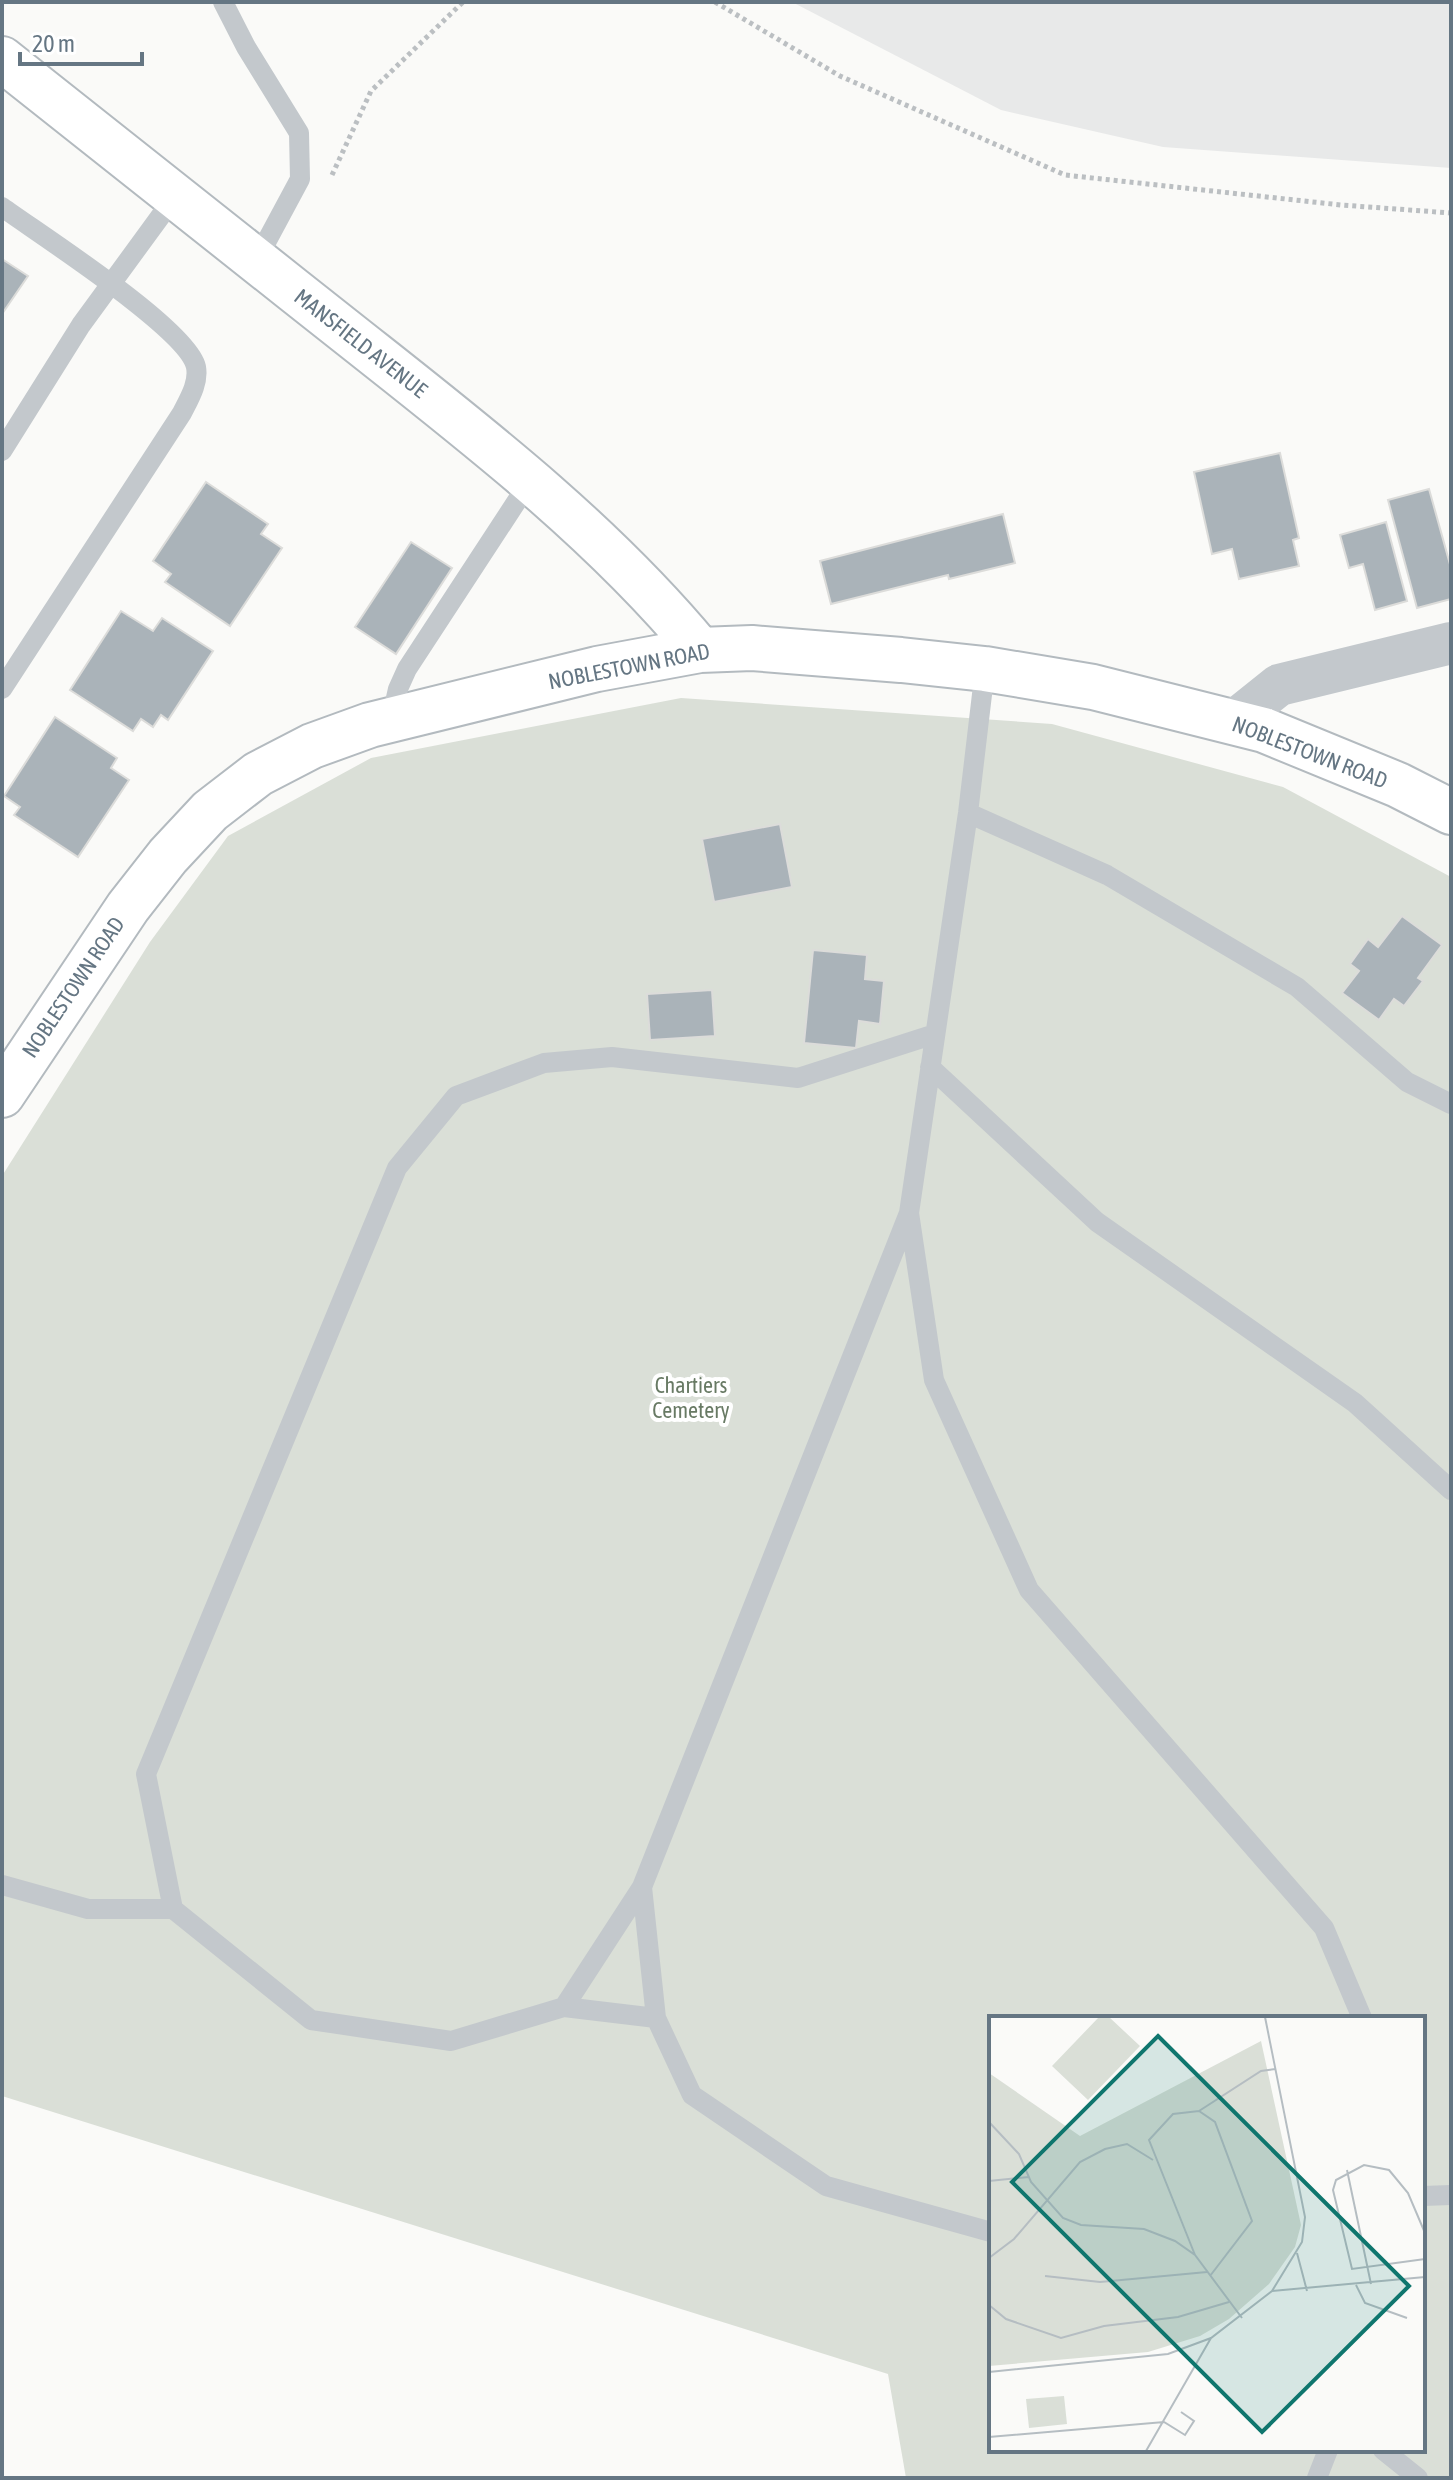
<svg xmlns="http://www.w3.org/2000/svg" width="1453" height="2480" viewBox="0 0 1453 2480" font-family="'Asap Condensed',sans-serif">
	<rect width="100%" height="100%" fill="#fafaf8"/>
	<path fill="#e8e9e9" d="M792,2H1451V168L1163,147L1001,110Z"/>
	<path fill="#dadfd7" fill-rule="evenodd" d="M681,698L1052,724L1283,787L1451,877V2478H906L888,2374L2,2096V1176L150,942L228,836L371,758ZM991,2018H1423V2450H991Z"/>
	<path fill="#aab3b9" stroke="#dcdcda" stroke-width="2" d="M2,259L28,276L2,314Z
		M1280,453L1299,538L1293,540L1299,566L1239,579L1232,549L1212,554L1194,472Z
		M206,482L268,524L261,534L282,548L230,626L165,582L171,574L153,561Z
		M1429,489L1451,568V599L1417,608L1388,500Z
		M1003,514L1015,563L949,579L948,575L831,604L820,561Z
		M1386,522L1407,601L1375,610L1363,564L1349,568L1340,535Z
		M411,542L452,568L396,654L355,627Z
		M121,611L153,631L162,618L213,651L168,720L161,715L153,727L141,719L133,731L70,690Z
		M55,717L117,758L111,768L129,780L78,857L14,815L20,807L4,796Z
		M780,824L792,887L714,902L702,839Z
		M1402,916L1442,945L1418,978L1423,981L1404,1006L1394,999L1379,1020L1342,993L1359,971L1350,964L1368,939L1378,947Z
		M813,950L867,955L865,979L884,981L880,1024L859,1021L856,1048L804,1043Z
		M712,990L715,1036L650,1040L647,994Z"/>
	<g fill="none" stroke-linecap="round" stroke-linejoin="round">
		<defs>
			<path id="secondary" d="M2,59C117,149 230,240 344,330C469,429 598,527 700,650
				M2,1095L128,907L168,856L210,811L258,774L312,746L370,725L597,669L700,650L752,648L901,660L985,669L1093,687L1264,730L1398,785L1451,812"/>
		</defs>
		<use href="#secondary" stroke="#b3babf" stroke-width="48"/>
		<path stroke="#bbbfc2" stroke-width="5" stroke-dasharray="4 4" stroke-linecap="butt" d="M715,2L840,76L1065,175L1341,205L1451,213
			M332,175L371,91L463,2"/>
		<path stroke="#c3c8cc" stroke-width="20" d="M223,2L246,47L299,133L300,179L256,261
			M2,207C39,234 188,329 196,367C199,383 189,399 182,413L2,689
			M2,451L81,325L176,195
			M985,669L968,813L909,1213L934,1380L1029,1590L1324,1928L1362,2018
			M391,720L398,689L407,669L530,481
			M968,813L1107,875L1297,987L1407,1082L1451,1104
			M930,1067L1097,1222L1355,1403L1451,1490
			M909,1213L642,1887L564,2007L451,2041L311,2020L173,1909L146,1774L397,1168L456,1096L544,1063L612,1057L798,1078L935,1034
			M2,1885L88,1909H173
			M642,1887L656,2018L692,2095L826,2186L991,2232
			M564,2007L656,2018
			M1423,2196L1451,2195
			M1383,2450L1418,2478
			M1317,2478L1328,2450"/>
		<path stroke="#c3c8cc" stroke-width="42" d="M1234,721L1279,685L1451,643"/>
		<use href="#secondary" stroke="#fff" stroke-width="44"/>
	</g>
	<g text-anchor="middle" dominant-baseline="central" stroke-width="8" stroke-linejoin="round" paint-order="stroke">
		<g font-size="22" fill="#657683" stroke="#fff">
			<text transform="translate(361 343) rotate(38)">MANSFIELD AVENUE</text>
			<text transform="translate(629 666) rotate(-11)">NOBLESTOWN ROAD</text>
			<text transform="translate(1310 752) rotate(21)">NOBLESTOWN ROAD</text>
			<text transform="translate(73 987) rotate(-56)">NOBLESTOWN ROAD</text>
		</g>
		<g font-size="22" fill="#687a64" stroke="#fff">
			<text x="691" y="1385">Chartiers<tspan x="691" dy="25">Cemetery</tspan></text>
		</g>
	</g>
	<g transform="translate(989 2016)">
		<rect width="436" height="436" fill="#fafaf8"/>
		<path d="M110,1H120L151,30L99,84L63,50ZM272,25L312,209L306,231L280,268L240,303L211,320L159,336L0,350V57L91,120ZM75,380L78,408L40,412L37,383Z" fill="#dadfd7"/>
		<path fill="none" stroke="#b5bdc2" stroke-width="2" d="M210,95L272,55L286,53M0,106L30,138L42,166L74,202L92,209L155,213L186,225L206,239L253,302M358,154L382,268M0,165L40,161M436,217L419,177L400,154L375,149L347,164L344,174L363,253L436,243M308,237L318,275M206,239L160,124L184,98L210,95L226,106L263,205L221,260M0,242L25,223L91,146L116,133L138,128L164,144M56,260L111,266L218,256M367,269L376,287L418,302M283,275L436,261M0,289L17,303L72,322L115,310L189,301L240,286M0,356L179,338L222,322L283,275L313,226L316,201L276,1M0,421L175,406L196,419L205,405L192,396M157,435L222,322"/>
		<path fill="#0f766e" fill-opacity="0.15" stroke="#0f766e" stroke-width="4" d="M169,20L420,270L273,416L23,166Z"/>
		<rect width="436" height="436" fill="none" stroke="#657683" stroke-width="4"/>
	</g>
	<rect width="1453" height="2480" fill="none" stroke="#657683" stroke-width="8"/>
	<path d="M20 52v12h122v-12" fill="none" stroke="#657683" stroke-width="4"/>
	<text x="32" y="52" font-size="24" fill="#657683" stroke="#ffffff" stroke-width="6" paint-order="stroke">20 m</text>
</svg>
